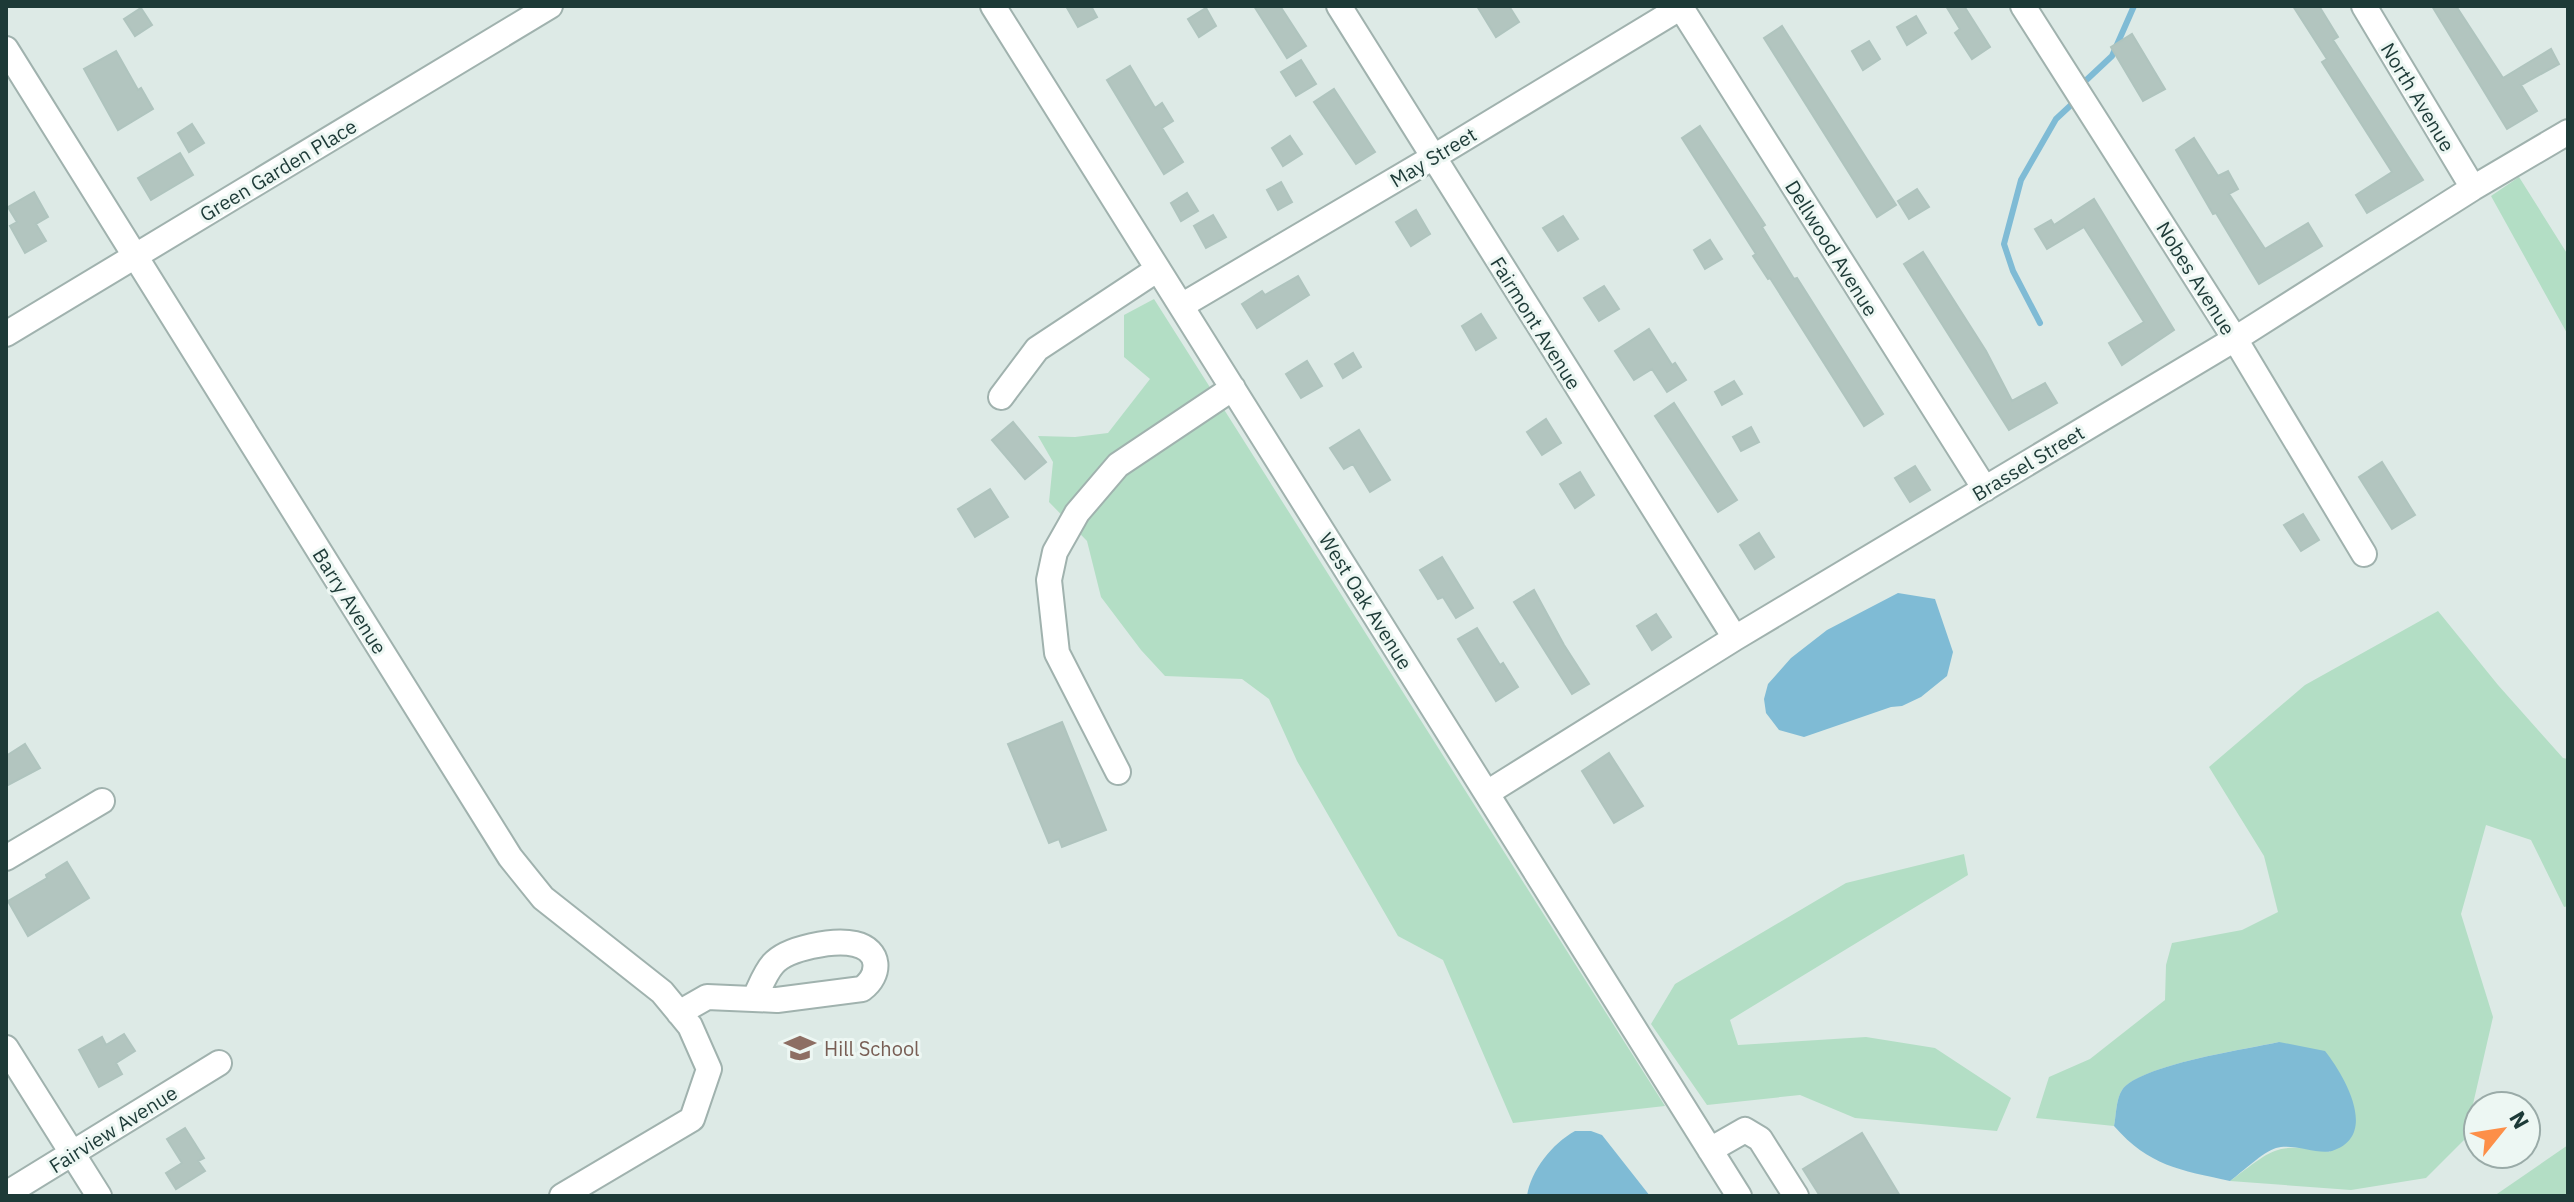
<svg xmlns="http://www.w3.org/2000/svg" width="2574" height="1202" viewBox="0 0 2574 1202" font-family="'IBM Plex Sans',sans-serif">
	<rect width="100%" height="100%" fill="#ddeae6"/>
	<path fill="#b3dec5" d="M2519,177L2568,255V335L2491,196Z
		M1154,299L1665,1106L1513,1123L1443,960L1398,936L1297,761L1269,699L1242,679L1165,676L1141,650L1101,597L1087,541L1049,502L1053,462L1038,436L1075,437L1108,433L1150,379L1124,357V315Z
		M2438,611L2498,685L2563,758L2568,759V906L2564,907L2531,840L2486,825L2461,914L2493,1017L2465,1139L2426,1178L2351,1190L2230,1181C2274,1149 2274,1142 2330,1152L2279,1042C2246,1049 2140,1065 2122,1090C2116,1099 2116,1116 2114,1126L2036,1118L2049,1077L2090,1059L2165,1000L2166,965L2172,943L2242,930L2278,912L2264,856L2209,767L2305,685Z
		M1964,854L1968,875L1730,1020L1738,1045L1866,1037L1935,1048L2011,1098L1997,1131L1855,1118L1800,1095L1707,1105L1651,1024L1675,984L1846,883Z
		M2568,1145V1196H2494Z"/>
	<path fill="#7fbbd5" d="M1898,593L1935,599L1953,652L1947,676L1921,697L1902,706L1891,707L1804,737L1779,730L1766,713L1764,699L1768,684L1791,658L1827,630Z
		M2279,1042L2325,1051C2344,1075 2380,1136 2332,1151C2317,1155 2294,1143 2276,1148C2263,1152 2242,1172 2230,1181C2180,1170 2149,1166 2114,1126C2116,1116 2116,1099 2122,1090C2139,1065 2247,1049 2279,1042Z
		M1575,1131H1591L1602,1135L1650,1196H1527C1531,1170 1552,1144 1575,1131Z"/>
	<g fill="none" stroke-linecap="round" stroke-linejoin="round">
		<path stroke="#7fbbd5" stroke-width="6" d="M2080,86L2112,56L2134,6
			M2040,323L2013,271L2004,244L2021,180L2056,119L2071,105"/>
	</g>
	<path fill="#b2c5bf" stroke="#afc4be" stroke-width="2" d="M1066,6H1091L1097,17L1078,27Z
		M1254,6H1280L1306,46L1287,58Z
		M1477,6H1509L1519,22L1496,37Z
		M1946,6H1964L1990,47L1972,59L1955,33L1960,29Z
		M2293,6H2319L2338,37L2333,40L2423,180L2367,213L2356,195L2392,172L2322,62L2327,59Z
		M2432,6H2456L2503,78L2551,49L2559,64L2521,85L2537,111L2507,129Z
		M141,8L152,25L135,36L124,19Z
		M1206,8L1216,26L1199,37L1188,19Z
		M1916,16L1926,33L1907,45L1897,27Z
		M1782,26L1896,205L1877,217L1764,38Z
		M2132,34L2165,89L2143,101L2111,47Z
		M1869,41L1880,59L1863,70L1852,51Z
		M116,51L138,90L141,88L153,109L118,130L84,69Z
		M1301,60L1316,84L1296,96L1281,72Z
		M1130,66L1155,108L1162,103L1173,121L1162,128L1183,162L1164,174L1107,80Z
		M1334,89L1375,152L1356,164L1314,102Z
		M192,124L204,143L189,152L178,133Z
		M1700,126L1765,225L1762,227L1794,279L1797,278L1883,414L1864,426L1770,278L1768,279L1753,256L1756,254L1682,138Z
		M1290,136L1302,154L1283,166L1272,148Z
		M2194,138L2218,176L2228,171L2238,189L2229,194L2265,249L2308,223L2322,246L2259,284L2216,213L2213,214L2176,150Z
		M180,153L193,175L151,200L138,178Z
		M1281,182L1292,202L1278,210L1267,190Z
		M1917,189L1929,207L1909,219L1898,201Z
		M34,192L48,217L36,224L46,241L25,253L10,226L17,222L8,207Z
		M1187,193L1198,211L1181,221L1171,203Z
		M2094,199L2174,330L2122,365L2109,343L2144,322L2122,287L2084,227L2047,249L2035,229L2051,220L2054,225Z
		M1416,210L1430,234L1411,246L1396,222Z
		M1213,215L1226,237L1206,248L1194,226Z
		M1563,216L1578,239L1558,251L1543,228Z
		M1710,240L1722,259L1705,269L1694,250Z
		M1923,252L1986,351L2012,401L2045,383L2057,403L2009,430L1904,264Z
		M1298,276L1309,295L1257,328L1242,304L1262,291L1265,295Z
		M1604,286L1619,309L1599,321L1584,298Z
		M1481,314L1496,338L1476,350L1462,326Z
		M1649,329L1672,365L1675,363L1686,380L1667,392L1652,369L1634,380L1615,351Z
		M1353,353L1361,367L1343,378L1335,364Z
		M1307,361L1322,386L1301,398L1286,374Z
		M1734,381L1742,394L1722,405L1715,392Z
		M1674,403L1737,500L1718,512L1655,416Z
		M1546,419L1561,443L1542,455L1527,432Z
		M1013,422L1046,462L1025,479L992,440Z
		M1751,427L1759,442L1741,451L1733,437Z
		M1359,430L1390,480L1370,492L1353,464L1344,469L1330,448Z
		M2382,462L2415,515L2392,529L2359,477Z
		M1915,466L1930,490L1910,502L1895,478Z
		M1580,472L1594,495L1575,508L1560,484Z
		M990,489L1008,517L975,537L958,509Z
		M2303,514L2319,540L2301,551L2284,525Z
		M1759,533L1774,557L1755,569L1740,545Z
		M1442,557L1473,608L1456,618L1443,597L1438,599L1420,570Z
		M1534,590L1564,645L1589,684L1572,694L1514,602Z
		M1656,614L1671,637L1652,650L1637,626Z
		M1477,628L1500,665L1503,663L1518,687L1496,701L1458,639Z
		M1062,722L1106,830L1062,847L1059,839L1049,843L1008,744Z
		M25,744L40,768L6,786V756Z
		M1609,753L1643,806L1614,823L1582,771Z
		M67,862L89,898L28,936L8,901L47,878L46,875Z
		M124,1034L135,1051L116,1063L122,1074L99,1087L79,1050L102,1037L106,1045Z
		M185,1128L204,1158L198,1161L205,1171L176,1189L166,1173L182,1163L167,1139Z
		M1862,1133L1900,1196H1820L1803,1169Z"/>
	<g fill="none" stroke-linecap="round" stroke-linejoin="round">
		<defs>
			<path id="minor" d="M993,6L1739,1196
				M1339,6L1735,638
				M1680,6L1985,489
				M2023,6L2235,339L2364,554
				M2364,6L2473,188
				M6,49L510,857L543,898L662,992L690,1026L709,1069L692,1119L562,1196
				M1181,306L1432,158L1683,6
				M6,334L550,6
				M1001,397L1037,349L1158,269
				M1118,772L1057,653L1049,580L1055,552L1077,513L1118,465L1233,388
				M1487,793L1735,638L2235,339L2473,188L2568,132
				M6,858L102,801
				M679,1013L707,997L777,1000L862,989C881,975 881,950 855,944C834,939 787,948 773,964C765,973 760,987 755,997
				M6,1048L99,1196
				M1710,1150L1745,1130L1760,1139L1796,1196
				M6,1194L219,1063"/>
		</defs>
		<use href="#minor" stroke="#a0b2ae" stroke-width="28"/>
		<use href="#minor" stroke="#fff" stroke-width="24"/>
	</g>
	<defs>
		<symbol id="school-bare" viewBox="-9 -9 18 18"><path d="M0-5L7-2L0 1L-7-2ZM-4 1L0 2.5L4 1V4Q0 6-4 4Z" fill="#8d6e63" stroke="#edf7f3" stroke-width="2.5" paint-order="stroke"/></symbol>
	</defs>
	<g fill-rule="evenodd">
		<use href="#school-bare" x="778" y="1026" width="44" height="44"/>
	</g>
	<g text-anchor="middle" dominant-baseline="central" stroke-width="6" stroke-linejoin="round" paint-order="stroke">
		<g font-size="20" fill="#1d3a37" stroke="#edf7f3">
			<text transform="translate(2418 97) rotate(59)">North Avenue</text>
			<text transform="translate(1433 157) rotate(-31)">May Street</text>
			<text transform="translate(278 170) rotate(-31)">Green Garden Place</text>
			<text transform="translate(1832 248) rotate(58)">Dellwood Avenue</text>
			<text transform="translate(2196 278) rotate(58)">Nobes Avenue</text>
			<text transform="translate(1536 323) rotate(58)">Fairmont Avenue</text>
			<text transform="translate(2028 463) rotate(-31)">Brassel Street</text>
			<text transform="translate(350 601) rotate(58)">Barry Avenue</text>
			<text transform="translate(1366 601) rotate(58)">West Oak Avenue</text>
			<text transform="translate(113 1129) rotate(-32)">Fairview Avenue</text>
		</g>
		<g font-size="20" fill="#785e54" stroke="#edf7f3" text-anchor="start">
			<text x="824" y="1048">Hill School</text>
		</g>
	</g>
	<rect width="2574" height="1202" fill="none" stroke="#1d3a37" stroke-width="16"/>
	<g transform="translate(2502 1130) rotate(60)"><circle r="38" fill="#edf7f3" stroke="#9aaba8" stroke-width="2"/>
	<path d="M0-6L14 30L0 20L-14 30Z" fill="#fd8f48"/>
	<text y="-12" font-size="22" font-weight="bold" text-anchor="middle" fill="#1d3a37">N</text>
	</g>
</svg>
